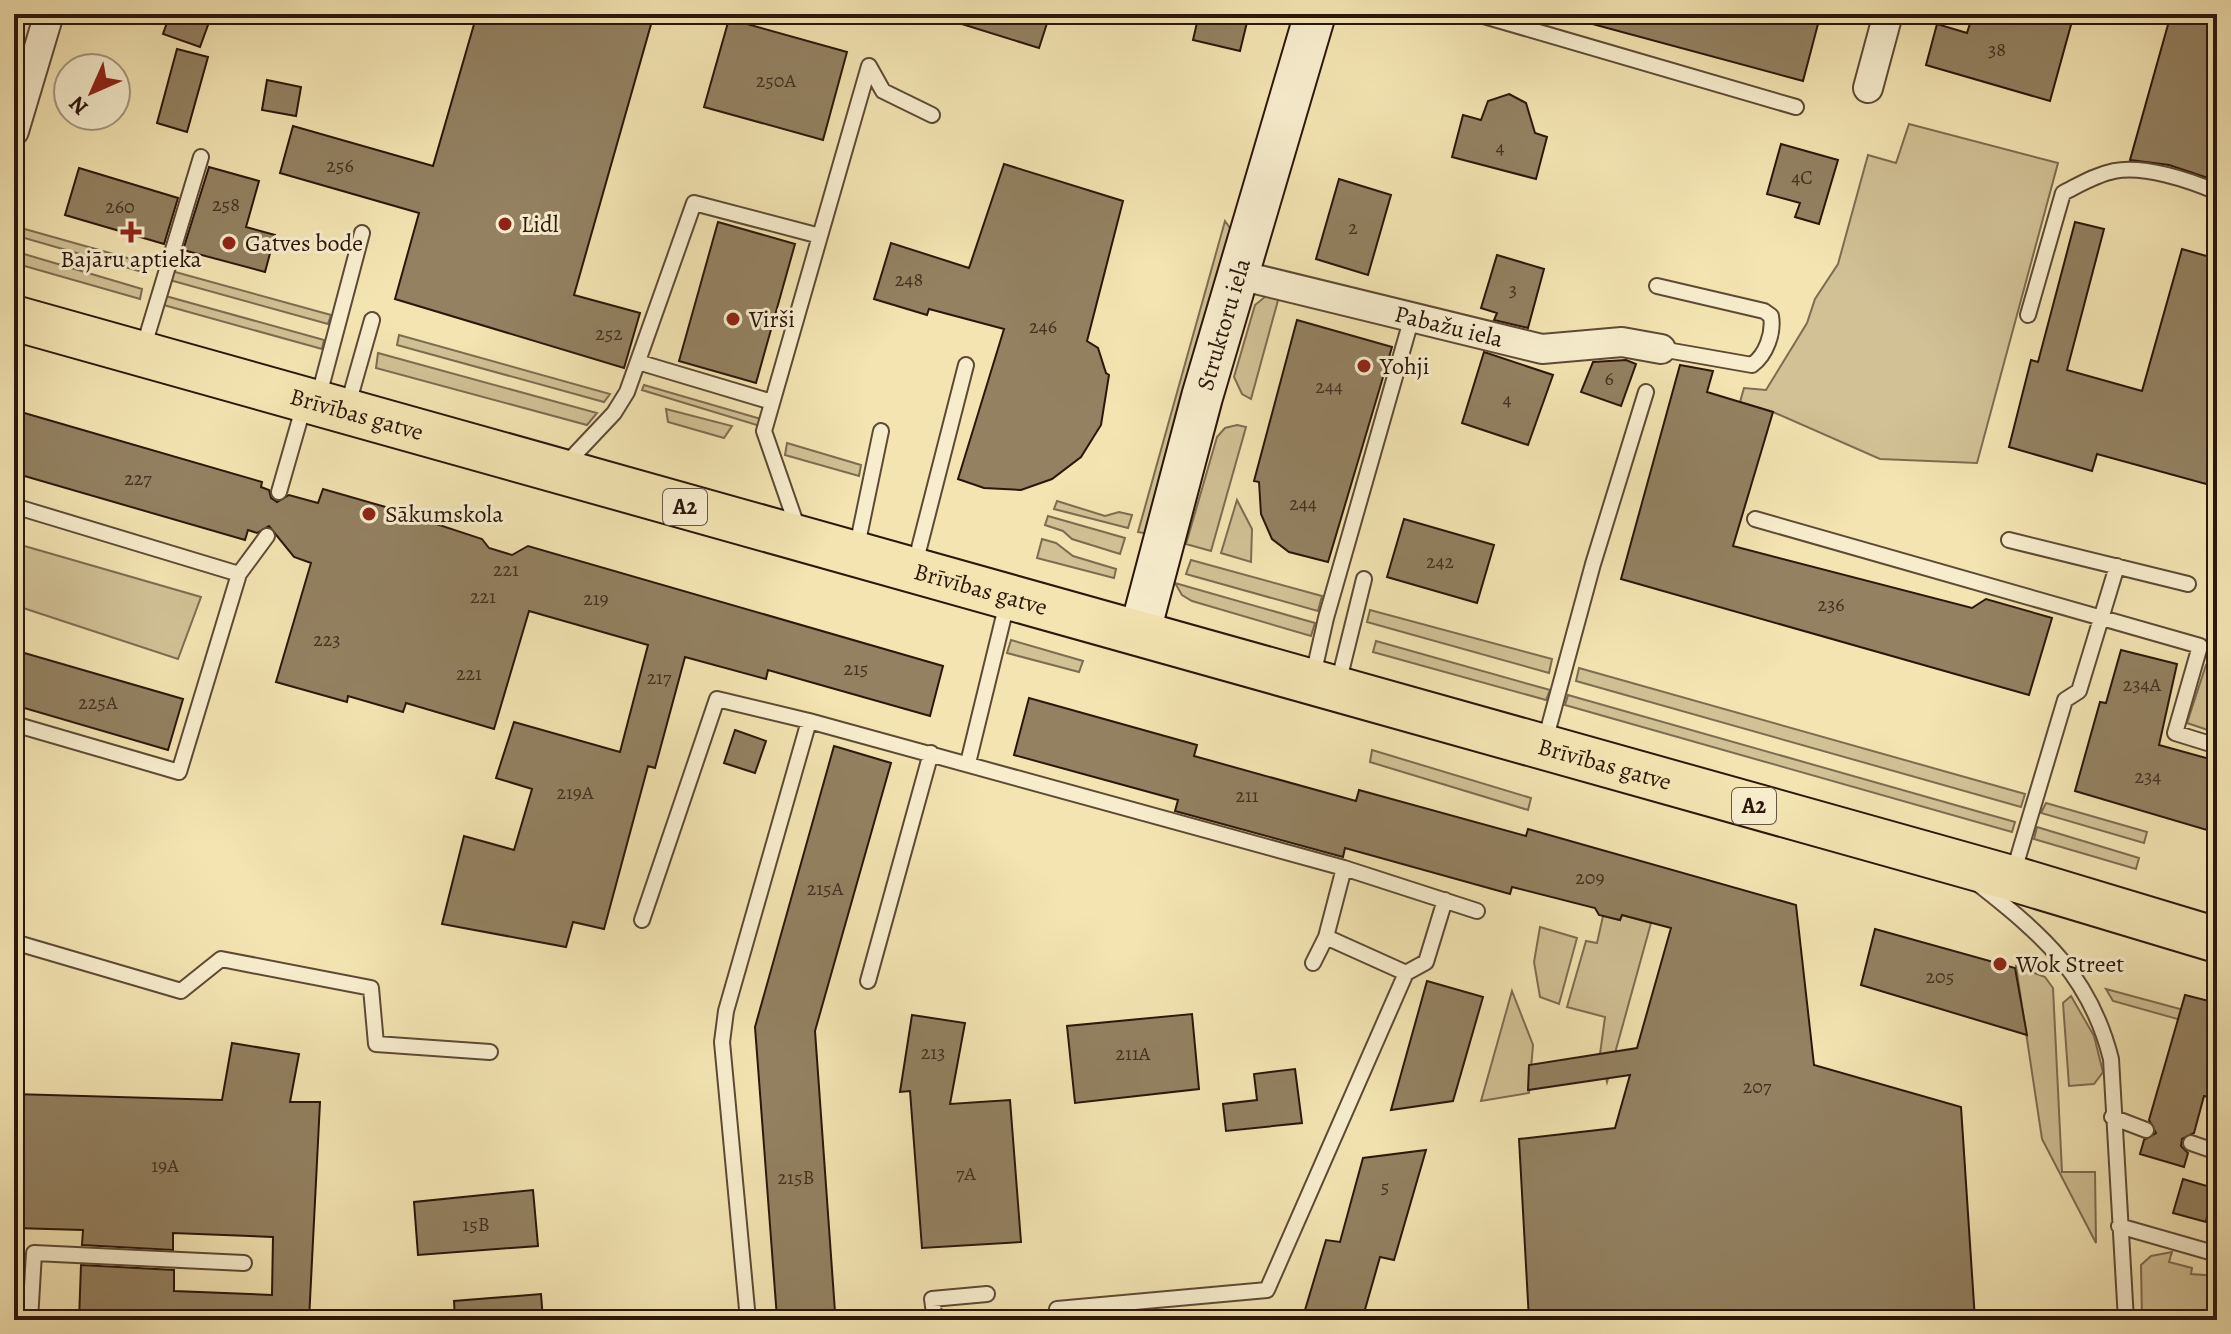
<svg xmlns="http://www.w3.org/2000/svg" width="2231" height="1334" viewBox="0 0 2231 1334" font-family="Alegreya,serif">
	<rect width="100%" height="100%" fill="#f3e4b2"/>
	<filter id="stains"><feTurbulence type="fractalNoise" baseFrequency=".0025" numOctaves="4"/><feColorMatrix values="0 0 0 0 .2 0 0 0 0 .09 0 0 0 0 .02 0 0 0 .5 -.17"/></filter>
	<radialGradient id="worn" r=".72"><stop offset=".6" stop-color="#630" stop-opacity="0"/><stop offset="1" stop-color="#630" stop-opacity=".3"/></radialGradient>
	<path fill="#d1c195" stroke="#7e6c50" stroke-width="2" d="M1909,124L2058,163L1977,463L1880,459L1773,412L1740,402L1744,388L1766,390L1807,323L1815,299L1838,264L1868,155L1896,163Z
		M1225,221L1234,234L1149,534L1138,532Z
		M14,226L149,264L146,273L14,235Z
		M14,251L142,289L140,299L14,263Z
		M168,270L331,315L328,324L166,279Z
		M1271,292L1280,293L1251,399L1242,394L1234,377L1255,305Z
		M162,295L324,340L322,349L160,304Z
		M399,335L610,394L604,402L397,345Z
		M378,353L597,413L587,425L376,368Z
		M644,385L761,419L760,426L642,390Z
		M666,409L732,426L724,438L668,422Z
		M1237,425L1246,427L1211,551L1186,544L1217,437L1225,428Z
		M787,443L861,465L859,476L785,455Z
		M1237,500L1252,529L1251,562L1221,553Z
		M1057,501L1105,516L1119,512L1132,515L1128,528L1054,509Z
		M1048,516L1125,538L1120,554L1072,539L1063,531L1045,525Z
		M1042,539L1056,543L1073,556L1116,569L1114,578L1037,558Z
		M14,543L201,597L178,659L14,605Z
		M1191,560L1322,596L1318,611L1186,574Z
		M1175,583L1315,623L1311,636L1192,601L1182,595Z
		M1370,610L1552,659L1549,673L1367,622Z
		M1011,640L1083,661L1079,672L1007,653Z
		M1376,641L1550,690L1546,700L1373,652Z
		M2206,665L2217,668V733L2187,723Z
		M1579,668L2025,794L2021,807L1576,681Z
		M1568,695L2015,822L2012,832L1565,705Z
		M1372,750L1531,798L1528,810L1370,762Z
		M2046,803L2147,832L2144,843L2041,813Z
		M2037,827L2139,858L2136,869L2034,839Z
		M1622,915L1651,923L1607,1082L1600,1054L1605,1017L1567,1007L1586,941L1597,943L1603,916L1620,920Z
		M1540,927L1577,938L1559,1004L1540,997L1534,962Z
		M2016,966L2045,977L2053,988L2062,1172H2095L2096,1243L2042,1139Z
		M2106,989L2217,1019V1030L2113,1001Z
		M1512,991L1533,1045L1529,1093L1481,1101Z
		M2071,996L2094,1036L2103,1072L2094,1084L2069,1086L2063,1003Z
		M2172,1252L2169,1262L2192,1268L2191,1274L2217,1276V1320H2142L2141,1265L2151,1256Z"/>
	<path fill="#938161" stroke="#2b160a" stroke-width="2" d="M170,14H212L200,47L163,34Z
		M477,14H569L599,23L602,14H654L574,295L640,313L624,368L395,299L419,213L280,173L293,126L433,166Z
		M950,14H1050L1039,48L949,20Z
		M1199,14H1249L1240,51L1193,40Z
		M1586,14H1782L1818,24L1803,81L1585,22Z
		M1973,14H2074L2050,101L1926,65L1937,24L1967,33Z
		M2171,14H2217V181L2169,165L2130,160Z
		M729,19L847,52L823,140L704,107Z
		M177,49L208,57L187,132L157,123Z
		M267,80L301,87L296,116L262,110Z
		M1509,94L1526,103L1535,133L1547,137L1536,179L1452,157L1463,115L1481,120L1488,101Z
		M1781,144L1838,160L1819,224L1795,217L1800,203L1767,194Z
		M1004,164L1123,201L1087,341L1098,348L1106,373L1109,375L1101,425L1081,457L1052,479L1021,490L984,488L958,479L1004,329L929,309L927,315L874,299L891,243L969,268Z
		M209,167L259,181L246,227L275,235L265,272L183,250Z
		M79,168L178,198L164,244L65,215Z
		M1339,179L1391,195L1368,275L1316,259Z
		M718,222L795,244L756,383L679,361Z
		M2075,222L2104,229L2067,370L2142,391L2182,249L2217,259V487L2097,454L2092,471L2009,447L2031,360L2038,362Z
		M1497,255L1544,269L1528,328L1494,320L1497,313L1481,308Z
		M1297,320L1392,347L1328,562L1289,552L1272,539L1261,514L1259,482L1254,481Z
		M1484,352L1553,375L1528,445L1462,423Z
		M1626,360L1636,364L1621,406L1581,392L1593,362Z
		M1680,365L1713,371L1707,392L1773,412L1733,546L1972,608L1986,599L2052,618L2029,695L1621,579Z
		M14,410L262,482L261,487L269,490L271,498L277,502L289,495L318,503L323,489L431,520L430,522L482,539L489,548L512,555L528,546L943,666L930,716L768,670L766,679L685,657L655,768L648,766L604,929L573,922L566,947L442,924L464,836L514,850L532,789L496,778L514,722L620,752L648,645L529,611L494,729L406,703L403,712L348,696L347,702L276,682L311,563L294,557L269,526L257,533L248,530L245,540L14,473Z
		M1404,519L1494,545L1477,603L1387,577Z
		M14,650L183,699L168,750L14,705Z
		M2121,650L2177,664L2159,745L2217,761V833L2075,791L2100,702L2106,703Z
		M1029,698L1197,745L1194,756L1356,801L1359,790L1526,836L1528,829L1796,905L1814,1065L1961,1107L1975,1320H1529L1519,1139L1615,1128L1630,1075L1528,1090L1529,1065L1637,1048L1671,928L1622,915L1620,920L1599,915L1595,908L1512,887L1510,894L1345,848L1343,857L1175,811L1178,800L1014,755Z
		M735,730L766,741L755,773L724,763Z
		M834,746L891,763L815,1031L835,1312L777,1318L755,1027Z
		M1875,929L2015,968L2027,1035L1861,985Z
		M1427,981L1483,997L1453,1101L1391,1110Z
		M2185,995L2217,1003V1099L2204,1096L2194,1133L2182,1139L2181,1146L2188,1153L2184,1167L2140,1154L2144,1140L2156,1133L2149,1120Z
		M1192,1014L1199,1089L1075,1103L1067,1026Z
		M912,1015L965,1023L950,1104L1010,1100L1021,1242L922,1248L910,1091L900,1092Z
		M232,1043L299,1054L290,1102H320L309,1320H79L81,1265L174,1270V1291L272,1295L273,1237L173,1233V1250L82,1245L83,1230L14,1228V1094L222,1100Z
		M1295,1069L1302,1123L1226,1131L1223,1104L1257,1100L1254,1074Z
		M1426,1150L1394,1260L1380,1257L1362,1320H1302L1326,1240L1340,1242L1363,1158Z
		M2183,1179L2217,1189V1213L2208,1211L2206,1222L2173,1213Z
		M533,1190L538,1246L418,1255L414,1202Z
		M541,1294L543,1320H455L454,1301Z"/>
	<g fill="none" stroke-linecap="round" stroke-linejoin="round">
		<defs>
			<path id="lane" d="M1477,14L1796,107
				M820,236L869,66L883,91L932,115
				M1657,286L1764,311L1771,316C1774,333 1766,355 1752,365L1661,349
				M2028,315L2063,193C2079,185 2095,175 2114,171C2144,165 2189,180 2217,192
				M143,349L201,157
				M638,362L772,402
				M318,399L362,233
				M347,408L372,320
				M564,466L614,413L627,392L694,203L820,236L764,431L798,529
				M279,492L304,405
				M14,506L239,574L179,772L14,724
				M1755,519L2200,646L2175,733L2217,746
				M2009,540L2188,584
				M856,551L881,431
				M915,564L966,365
				M239,574L267,536
				M1312,680L1326,618L1412,317
				M1338,684L1364,579
				M1545,741L1593,564L1646,392
				M968,763L1008,599
				M2013,874L2065,700L2079,691L2117,566
				M1978,884C2043,935 2090,976 2111,1059L2126,1320
				M642,920L717,699L809,721
				M1326,937L1406,973
				M14,942L181,991L221,959L371,988L376,1044L490,1052
				M1313,963L1326,937L1344,868
				M868,981L931,753
				M2112,1117L2146,1130
				M2191,1143L2217,1152
				M2119,1226L2217,1254
				M30,1320L34,1253L244,1263
				M748,1320L722,1042L726,1011L809,721L1344,868L1477,911
				M935,1320L932,1299L987,1294
				M1058,1320L1057,1309L1267,1290L1406,973L1426,962L1445,900"/>
			<g id="street">
				<path d="M1868,88L1888,14"/>
				<path d="M14,131L49,14"/>
				<path id="s1" d="M1239,275L1542,349L1622,342L1661,349"/>
			</g>
			<g id="secondary">
				<path id="s2" d="M1139,635L1202,397L1315,14"/>
			</g>
			<g id="highway">
				<path id="s3" d="M14,318L2011,878L2217,940"/>
			</g>
		</defs>
		<use href="#lane" stroke="#5d4a34" stroke-width="18"/>
		<use href="#street" stroke="#5d4a34" stroke-width="32"/>
		<use href="#secondary" stroke="#2b160a" stroke-width="44"/>
		<use href="#highway" stroke="#2b160a" stroke-width="48"/>
		<use href="#lane" stroke="#f7edcd" stroke-width="14"/>
		<use href="#street" stroke="#f7edcd" stroke-width="28"/>
		<use href="#secondary" stroke="#f7edcd" stroke-width="40"/>
		<use href="#highway" stroke="#f3e4b2" stroke-width="44"/>
	</g>
	<g fill="#8f2418" stroke="#f7edcd" stroke-width="3">
		<circle cx="505" cy="224" r="8"/>
		<path d="M127 220h8v8h8v8h-8v8h-8v-8h-8v-8h8z"/>
		<circle cx="229" cy="243" r="8"/>
		<circle cx="733" cy="319" r="8"/>
		<circle cx="1364" cy="366" r="8"/>
		<circle cx="369" cy="514" r="8"/>
		<circle cx="2000" cy="964" r="8"/>
	</g>
	<g text-anchor="middle" dominant-baseline="central" stroke-width="6" stroke-linejoin="round" paint-order="stroke">
		<g font-size="20" fill="#453120">
			<text x="1997" y="49">38</text>
			<text x="776" y="80">250A</text>
			<text x="1500" y="147">4</text>
			<text x="340" y="165">256</text>
			<text x="1802" y="177">4C</text>
			<text x="226" y="204">258</text>
			<text x="120" y="206">260</text>
			<text x="1353" y="227">2</text>
			<text x="909" y="279">248</text>
			<text x="1513" y="289">3</text>
			<text x="1043" y="326">246</text>
			<text x="609" y="333">252</text>
			<text x="1609" y="378">6</text>
			<text x="1329" y="386">244</text>
			<text x="1507" y="399">4</text>
			<text x="138" y="478">227</text>
			<text x="1303" y="503">244</text>
			<text x="1440" y="561">242</text>
			<text x="506" y="569">221</text>
			<text x="483" y="596">221</text>
			<text x="596" y="598">219</text>
			<text x="1831" y="604">236</text>
			<text x="327" y="639">223</text>
			<text x="856" y="668">215</text>
			<text x="469" y="673">221</text>
			<text x="659" y="677">217</text>
			<text x="2142" y="684">234A</text>
			<text x="98" y="702">225A</text>
			<text x="2148" y="776">234</text>
			<text x="575" y="792">219A</text>
			<text x="1247" y="795">211</text>
			<text x="1590" y="877">209</text>
			<text x="825" y="888">215A</text>
			<text x="1940" y="976">205</text>
			<text x="933" y="1052">213</text>
			<text x="1133" y="1053">211A</text>
			<text x="1757" y="1086">207</text>
			<text x="165" y="1165">19A</text>
			<text x="966" y="1173">7A</text>
			<text x="796" y="1177">215B</text>
			<text x="1385" y="1186">5</text>
			<text x="476" y="1224">15B</text>
		</g>
		<g fill="#f7edcd" stroke="#685644" stroke-width="2">
			<rect x="663" y="489" width="44" height="36" rx="6"/>
			<rect x="1732" y="788" width="44" height="36" rx="6"/>
		</g>
		<g font-size="22" font-weight="bold" fill="#2b160a">
			<text x="685" y="507">A2</text>
			<text x="1754" y="806">A2</text>
		</g>
		<g font-size="24" fill="#2b160a" stroke="#f7edcd" text-anchor="start">
			<text x="521" y="224">Lidl</text>
			<text x="245" y="243">Gatves bode</text>
			<text x="131" y="259" text-anchor="middle">Bajāru aptieka</text>
			<text x="749" y="319">Virši</text>
			<text x="1380" y="366">Yohji</text>
			<text x="385" y="514">Sākumskola</text>
			<text x="2016" y="964">Wok Street</text>
		</g>
		<g font-size="24" fill="#2b160a" stroke="#f7edcd">
			<text stroke="none"><textPath href="#s2" startOffset="322">Struktoru iela</textPath></text>
			<text stroke="none"><textPath href="#s1" startOffset="216">Pabažu iela</textPath></text>
			<text stroke="none"><textPath href="#s3" startOffset="356">Brīvības gatve</textPath></text>
			<text stroke="none"><textPath href="#s3" startOffset="1004">Brīvības gatve</textPath></text>
			<text stroke="none"><textPath href="#s3" startOffset="1652">Brīvības gatve</textPath></text>
		</g>
	</g>
	<rect width="2231" height="1334" fill="none" stroke="#f3e4b2" stroke-width="48"/>
	<rect x="16" y="16" width="2199" height="1302" fill="none" stroke="#2b160a" stroke-width="4"/>
	<rect x="24" y="24" width="2183" height="1286" fill="none" stroke="#2b160a" stroke-width="2"/>
	<g transform="translate(92 92) rotate(225)"><circle r="38" fill="#f7edcd" stroke="#a5977f" stroke-width="2"/>
	<path d="M0-6L14 30L0 20L-14 30Z" fill="#8f2418"/>
	<text y="-12" font-size="22" font-weight="bold" text-anchor="middle" fill="#2b160a">N</text>
	</g>
	<rect width="100%" height="100%" filter="url(#stains)"/>
	<rect width="100%" height="100%" fill="url(#worn)"/>
</svg>
